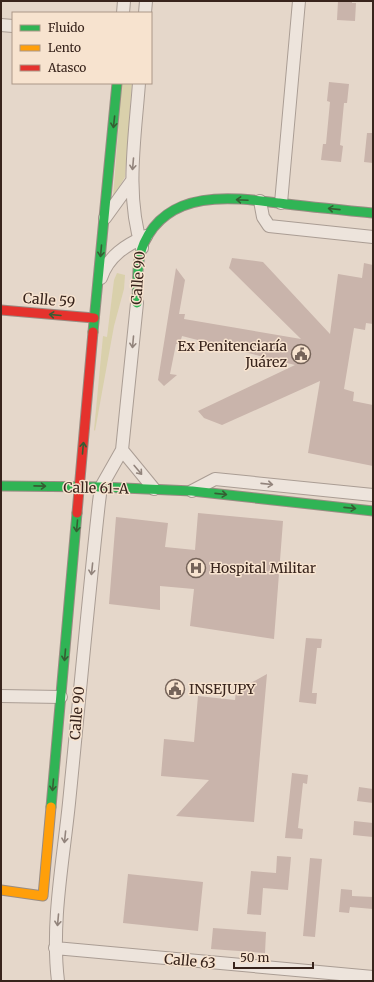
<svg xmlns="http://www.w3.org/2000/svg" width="374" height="982" viewBox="0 0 374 982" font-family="Merriweather,serif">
	<rect width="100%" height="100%" fill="#e5d7ca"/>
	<path fill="#d9d0ab" d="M122,83H132L125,177L113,197Z
		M117,273L125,275L124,289L114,326L95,431L94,430L103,336L107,337L114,280Z"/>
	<path fill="#c9b4ab" d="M338,1H352V3H356L355,21L337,20Z
		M329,82L349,84L347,103H344L340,145L343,146L341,162L321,160L323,144H326L330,102L327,101Z
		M367,133H373V163L364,162Z
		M232,258L263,262L330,334L338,274L362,278L364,263L373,265V324L366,323L365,330L354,328L344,389L354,392L353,401L373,405V466L308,453L320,381L222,425L204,418L198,411L295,365L182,336L180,343L176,344L170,374L177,375L164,386L158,380L176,268L185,280L179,314H185L184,319L301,339L229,268Z
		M198,513L283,521L274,639L190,626L194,589L160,586V610L109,604L116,517L168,523L165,547L195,550Z
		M306,638L322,639L321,648H317L312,693H317L316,704L299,702Z
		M267,674L254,822L176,816L209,780L161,776L164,739L194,742L198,696L235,700L236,691Z
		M292,773L308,775L307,784L303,783L298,828L303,829L302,839L285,838Z
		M359,787L373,789V803L357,801Z
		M354,821L373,823V837L353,835Z
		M277,856L291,857L288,890L263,888L261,915L247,914L251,871L276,873Z
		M310,858L322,859L315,937L303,936Z
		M128,874L203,882L198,931L123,923Z
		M341,889L352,890V896L373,897V909L350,907L349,913L339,912Z
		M213,928L266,932L265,953L211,949Z"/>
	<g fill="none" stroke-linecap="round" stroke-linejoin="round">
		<defs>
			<path id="street" d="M123,13L124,1
				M145,13L146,1
				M1,25L13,26
				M139,83C135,138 125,195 142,248
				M260,201L263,217L269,226L373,237
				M281,203L299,1
				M105,218L131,182
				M101,278C108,256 126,245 146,236
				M122,450L154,489
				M192,491L215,479L373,495
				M1,696L61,697
				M55,948L373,977
				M58,981C51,923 63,862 69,803C79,703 88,602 99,502L101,487L122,450L137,303"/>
			<path id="fast" d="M137,303C138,283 136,261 144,243C169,189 231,197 279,203C310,207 342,210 373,213
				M93,332L117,83
				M1,486L101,487L192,491L373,511
				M51,807L77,513"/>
			<path id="slow" d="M1,890L43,896L51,807"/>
			<path id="jam" d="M1,310L94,318
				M77,513L93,332"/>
		</defs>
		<use href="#street" stroke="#aa9d94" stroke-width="14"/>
		<use href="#fast" stroke="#998c83" stroke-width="11"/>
		<use href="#slow" stroke="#998c83" stroke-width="11"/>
		<use href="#jam" stroke="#998c83" stroke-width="11"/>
		<use href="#street" stroke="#ede4dc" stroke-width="12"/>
		<use href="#fast" stroke="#30b455" stroke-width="9"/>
		<use href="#slow" stroke="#ff9f0a" stroke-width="9"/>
		<use href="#jam" stroke="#e5322d" stroke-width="9"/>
	</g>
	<defs><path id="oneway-shaft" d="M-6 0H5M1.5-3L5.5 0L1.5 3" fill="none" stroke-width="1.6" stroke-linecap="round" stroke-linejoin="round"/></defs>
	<g stroke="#355e33">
		<use href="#oneway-shaft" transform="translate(114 122) rotate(96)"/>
		<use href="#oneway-shaft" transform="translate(242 200) rotate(-177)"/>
		<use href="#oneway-shaft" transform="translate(334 209) rotate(-174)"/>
		<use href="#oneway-shaft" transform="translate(101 251) rotate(95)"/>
		<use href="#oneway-shaft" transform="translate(55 315) rotate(-175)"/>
		<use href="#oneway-shaft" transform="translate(83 448) rotate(-85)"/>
		<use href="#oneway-shaft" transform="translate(40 486) rotate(1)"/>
		<use href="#oneway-shaft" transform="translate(221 494) rotate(6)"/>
		<use href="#oneway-shaft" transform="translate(350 508) rotate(6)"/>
		<use href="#oneway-shaft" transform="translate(77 526) rotate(95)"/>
		<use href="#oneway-shaft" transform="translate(65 655) rotate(95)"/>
		<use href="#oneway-shaft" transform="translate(53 785) rotate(95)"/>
	</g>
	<g stroke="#92847c">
		<use href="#oneway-shaft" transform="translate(133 164) rotate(95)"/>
		<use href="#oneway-shaft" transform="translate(133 342) rotate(95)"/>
		<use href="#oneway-shaft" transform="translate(138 470) rotate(50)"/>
		<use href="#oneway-shaft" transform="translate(267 484) rotate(6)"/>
		<use href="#oneway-shaft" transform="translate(92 569) rotate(96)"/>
		<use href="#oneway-shaft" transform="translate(65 837) rotate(96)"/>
		<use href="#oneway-shaft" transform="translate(58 920) rotate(95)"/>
	</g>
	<defs>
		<symbol id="civic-ring" viewBox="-11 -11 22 22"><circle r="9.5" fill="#f7e3cf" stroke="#756359" stroke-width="1.5"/><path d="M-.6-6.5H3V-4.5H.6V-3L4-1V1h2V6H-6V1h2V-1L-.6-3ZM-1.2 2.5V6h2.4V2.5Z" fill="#756359"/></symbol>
		<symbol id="hospital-ring" viewBox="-11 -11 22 22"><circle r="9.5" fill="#f7e3cf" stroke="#756359" stroke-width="1.5"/><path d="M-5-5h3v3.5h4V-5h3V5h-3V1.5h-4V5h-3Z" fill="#756359"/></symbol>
	</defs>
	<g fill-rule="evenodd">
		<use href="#civic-ring" x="290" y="343" width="22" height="22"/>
		<use href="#hospital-ring" x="185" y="557" width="22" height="22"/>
		<use href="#civic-ring" x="164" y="678" width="22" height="22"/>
	</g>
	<g text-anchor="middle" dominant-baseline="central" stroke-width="3" stroke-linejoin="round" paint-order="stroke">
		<g font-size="14" fill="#38241c" stroke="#f7e3cf">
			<text transform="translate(138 278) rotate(-86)">Calle 90</text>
			<text transform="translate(49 300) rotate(5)">Calle 59</text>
			<text transform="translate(96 488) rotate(1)">Calle 61-A</text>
			<text transform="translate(77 713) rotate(-85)">Calle 90</text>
			<text transform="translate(190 961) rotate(5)">Calle 63</text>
		</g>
		<g font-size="14" fill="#38241c" stroke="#f7e3cf" text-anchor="start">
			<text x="287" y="346" text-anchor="end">Ex Penitenciaría<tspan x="287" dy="16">Juárez</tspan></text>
			<text x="210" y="568">Hospital Militar</text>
			<text x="189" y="689">INSEJUPY</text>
		</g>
	</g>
	<rect width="374" height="982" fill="none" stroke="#38241c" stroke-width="4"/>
	<rect x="12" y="12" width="140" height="72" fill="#f7e3cf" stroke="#ab9787"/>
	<rect x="20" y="25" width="20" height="6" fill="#30b455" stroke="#ab9787"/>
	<text x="48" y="32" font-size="12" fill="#38241c">Fluido</text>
	<rect x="20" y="45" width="20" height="6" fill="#ff9f0a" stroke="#ab9787"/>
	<text x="48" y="52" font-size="12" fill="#38241c">Lento</text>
	<rect x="20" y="65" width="20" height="6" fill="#e5322d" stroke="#ab9787"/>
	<text x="48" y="72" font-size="12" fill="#38241c">Atasco</text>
	<path d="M234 962v6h79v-6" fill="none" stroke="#38241c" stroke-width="2"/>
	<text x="240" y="962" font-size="12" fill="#38241c" stroke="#f7e3cf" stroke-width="3" paint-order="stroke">50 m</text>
</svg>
